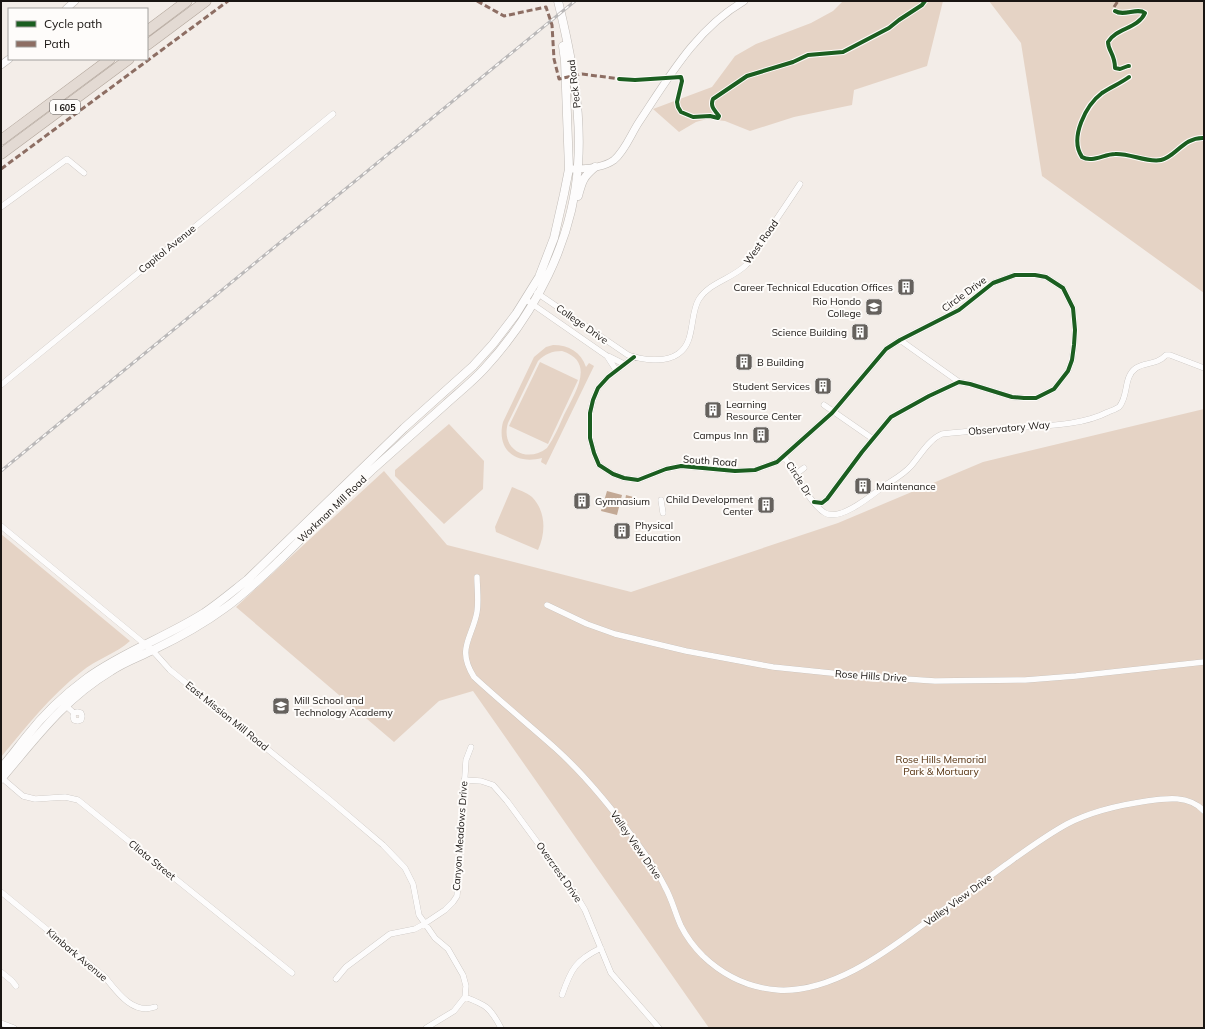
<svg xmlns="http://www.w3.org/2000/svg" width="1205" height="1029" viewBox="0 0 1205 1029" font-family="Mulish,sans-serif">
	<rect width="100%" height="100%" fill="#f3ede8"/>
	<path fill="#e5d3c5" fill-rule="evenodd" d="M843,1H943L927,66L854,90L852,105L794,117L750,131L725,121L707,119L696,122L679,132L653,109L712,87L735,56L756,44L811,23L833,11Z
		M989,1H1204V293L1042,176L1021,43Z
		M553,345C569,345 581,352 586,367L589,363L594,366L546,465L541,462L542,458C516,465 496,450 503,422L534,357L546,347ZM562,351C597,362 574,394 564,415C559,426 554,438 547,448C527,464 500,449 508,423L538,361C545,354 552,351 562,351Z
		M540,362L578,380L548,444L509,426Z
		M1204,409V1028H709L473,691L439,701L394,742L236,607L384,471L447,545L631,592L838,523L983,462Z
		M449,424L484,461L483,489L444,524L395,476V470Z
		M512,487C519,490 526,492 532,497C546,511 546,533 538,550L496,532L495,527Z
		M1,534L130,641C116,654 96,659 81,672C50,696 26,727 1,757Z"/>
	<path fill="#c3a995" d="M607,491L622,495L617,515L601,511Z
		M626,495L637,498L635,504L625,501Z"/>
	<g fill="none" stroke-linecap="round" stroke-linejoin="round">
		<defs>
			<path id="minor" d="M1,207L67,159L84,173
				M537,293L628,355C642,360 665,363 678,354C696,342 689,315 699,299C710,282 732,279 746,265C752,260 756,250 761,242C774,223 787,204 800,184
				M525,299L607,356L616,370
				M900,340L959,382
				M608,356L624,364
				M634,357L608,377L598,388L593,400L590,413V438L594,453L599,465L613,474L624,478L638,480L666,469L681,466L735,471L755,470L777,462L832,413L886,349L900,340L959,310L993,283L1015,275H1035L1046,277L1063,288L1073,308L1075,330L1074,345L1072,360L1068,371L1054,389L1036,398H1024L1012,397L970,384L959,382L929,396L891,417L862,452L827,499L822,503L814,502
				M1,385L333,114
				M824,405L873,439
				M784,456C793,470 811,505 825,513C840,522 872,495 884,486C893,480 903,475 911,466C919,457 929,439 942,434C961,432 981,430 1000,429C1034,425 1077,428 1108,412C1111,411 1116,409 1119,407C1129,396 1123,377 1136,368C1145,362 1157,365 1166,355H1170L1204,368
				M796,474L804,468
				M661,500L663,513
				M1,526L152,650L170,670L330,800L383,845L405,868L413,884L419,915L435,938L448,949L463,975L466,986L465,997L454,1011L426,1028
				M477,577C477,588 479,601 477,612C472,639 456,648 474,677C500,701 528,724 555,748C585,775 611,807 635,840C646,855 657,870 665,887C672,899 675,913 681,926C686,936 695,948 703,956C724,976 750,988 778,990C830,993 882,955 921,926C949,906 977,886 1004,866C1025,851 1045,836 1067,824C1092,811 1119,805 1147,801C1167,798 1189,795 1204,811
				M547,605L587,624L615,634L686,651L773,667L860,676L935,681L1025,680L1076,676L1204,662
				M65,705L74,713L77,712L81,713L82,716L81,720L78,721L74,720L73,716L74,713
				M2,778L23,796L35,799L65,797L78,800L292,973
				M464,780L481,781L493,785L507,801L576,895L585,910L611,973L659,1028
				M1,892L105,977C117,992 133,1015 155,1007
				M1,972L12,981L16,986
				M336,979L346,967L390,934L415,929L424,924L445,910L453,902L457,896L458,882L466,760L471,747
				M562,995C571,969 576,960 601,948
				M465,997C486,1005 490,1007 501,1028
				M1,1023L14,1028"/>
			<path id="tertiary" d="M66,9L75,1
				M1,65L9,59
				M573,169C586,169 603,168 614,160C625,151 631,134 639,122C669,77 696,29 744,1"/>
			<path id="secondary" d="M578,196C582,181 583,177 595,167
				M1,768C10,758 18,747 26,737C43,715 64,695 87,678C123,652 166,637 204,613C219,603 233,591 247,580L404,428L473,366L493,344L516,314L539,277L554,238L564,194L569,169L565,61L563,46
				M1,779C36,738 63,700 111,671C124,662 139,657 153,650C178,638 202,625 225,608C246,593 264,575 283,557C312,528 342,498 372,470C397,448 421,426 446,404C458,393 472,382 484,369C535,314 573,241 578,165C582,110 571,54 558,1"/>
			<path id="motorway" d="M147,31L187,1
				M147,45L206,1
				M1,140L110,59
				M1,154L129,59"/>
		</defs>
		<use href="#minor" stroke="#c0bbb6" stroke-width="6"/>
		<use href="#tertiary" stroke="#c0bbb6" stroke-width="8"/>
		<use href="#secondary" stroke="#c0bbb6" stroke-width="9"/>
		<use href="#motorway" stroke="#b2a69c" stroke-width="11"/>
		<use href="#minor" stroke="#fdfcfc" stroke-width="5.5"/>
		<use href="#tertiary" stroke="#fdfcfc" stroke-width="7"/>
		<use href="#secondary" stroke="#fdfcfc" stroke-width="8"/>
		<use href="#motorway" stroke="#e3dad3" stroke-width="10"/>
		<defs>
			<path id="rail" d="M1,471L575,1"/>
		</defs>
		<use href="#rail" stroke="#bab8b8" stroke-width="3"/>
		<use href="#rail" stroke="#fefcfa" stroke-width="1.5" stroke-dasharray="4.5" stroke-linecap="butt"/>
		<path stroke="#8d6e63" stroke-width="3" stroke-dasharray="6 3" stroke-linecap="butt" d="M477,1L504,16L546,7L552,25L554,59L559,79L582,74L621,79
			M1114,7L1118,1
			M1,169L228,1"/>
		<defs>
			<path id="cycleway" d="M1115,11C1124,17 1137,7 1145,13C1138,29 1116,28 1108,42C1108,51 1115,54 1115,68L1120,69L1128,66H1129
				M1129,77C1121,83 1111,87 1102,93C1086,105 1069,138 1082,157C1092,163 1104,154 1115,154C1130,153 1147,163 1161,160C1176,157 1183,137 1204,138
				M619,79L635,80L681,77L682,81L677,102L678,107L681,112L693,117L710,116L718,118L719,116C714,110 710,106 713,99L747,76L793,62L808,55L843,52L889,28L899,20L922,5L925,1
				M634,357L608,377L598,388L593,400L590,413V438L594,453L599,465L613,474L624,478L638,480L666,469L681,466L735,471L755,470L777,462L832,413L886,349L900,340L959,310L993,283L1015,275H1035L1046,277L1063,288L1073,308L1075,330L1074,345L1072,360L1068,371L1054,389L1036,398H1024L1012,397L970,384L959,382L929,396L891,417L862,452L827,499L822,503L814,502"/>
		</defs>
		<use href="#cycleway" stroke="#fefcfa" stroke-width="6"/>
		<use href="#cycleway" stroke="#1b5e20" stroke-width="4"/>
	</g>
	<defs>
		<symbol id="building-square" viewBox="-11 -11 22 22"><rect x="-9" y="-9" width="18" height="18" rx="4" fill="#65615d" stroke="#fefcfa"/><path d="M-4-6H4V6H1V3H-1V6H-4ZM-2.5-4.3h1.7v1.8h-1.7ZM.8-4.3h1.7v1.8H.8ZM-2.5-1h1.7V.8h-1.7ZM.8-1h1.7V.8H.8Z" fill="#fff"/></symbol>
		<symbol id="university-square" viewBox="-11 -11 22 22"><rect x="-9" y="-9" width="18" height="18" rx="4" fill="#65615d" stroke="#fefcfa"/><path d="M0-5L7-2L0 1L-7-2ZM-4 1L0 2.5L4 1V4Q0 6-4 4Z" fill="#fff"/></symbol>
		<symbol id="school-square" viewBox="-11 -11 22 22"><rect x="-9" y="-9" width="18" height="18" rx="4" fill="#65615d" stroke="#fefcfa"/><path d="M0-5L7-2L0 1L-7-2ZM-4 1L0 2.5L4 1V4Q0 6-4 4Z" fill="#fff"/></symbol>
	</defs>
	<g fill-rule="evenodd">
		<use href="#building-square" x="896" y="277" width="20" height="20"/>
		<use href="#university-square" x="864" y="297" width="20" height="20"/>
		<use href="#building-square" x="850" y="322" width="20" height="20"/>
		<use href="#building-square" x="734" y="352" width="20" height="20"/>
		<use href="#building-square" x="813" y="376" width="20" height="20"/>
		<use href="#building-square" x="703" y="400" width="20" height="20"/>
		<use href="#building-square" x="751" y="425" width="20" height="20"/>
		<use href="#building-square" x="853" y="476" width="20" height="20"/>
		<use href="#building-square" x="572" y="491" width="20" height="20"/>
		<use href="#building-square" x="756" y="495" width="20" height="20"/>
		<use href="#building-square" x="612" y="521" width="20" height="20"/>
		<use href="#school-square" x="271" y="696" width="20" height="20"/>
	</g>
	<g text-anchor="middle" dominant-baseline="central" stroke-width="4" stroke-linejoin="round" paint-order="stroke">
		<rect fill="#fefcfa" stroke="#5e5a58" stroke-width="1" x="50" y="100" width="30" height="14" rx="3"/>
		<g font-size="9" font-weight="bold" fill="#191512">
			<text x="65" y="107">I 605</text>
		</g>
		<g font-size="10" fill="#191512" stroke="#fefcfa">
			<text transform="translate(574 84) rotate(-97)">Peck Road</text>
			<text transform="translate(761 242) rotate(-55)">West Road</text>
			<text transform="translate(167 249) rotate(-39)">Capitol Avenue</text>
			<text transform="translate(964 294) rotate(-36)">Circle Drive</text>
			<text transform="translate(582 324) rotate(35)">College Drive</text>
			<text transform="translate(1009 428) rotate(-5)">Observatory Way</text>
			<text transform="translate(710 461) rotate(4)">South Road</text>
			<text transform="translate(799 479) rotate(58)">Circle Dr</text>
			<text transform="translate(332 509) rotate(-44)">Workman Mill Road</text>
			<text transform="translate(871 676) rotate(4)">Rose Hills Drive</text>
			<text transform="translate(227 716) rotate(39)">East Mission Mill Road</text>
			<text transform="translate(460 836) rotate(-86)">Canyon Meadows Drive</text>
			<text transform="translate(636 845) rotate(55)">Valley View Drive</text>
			<text transform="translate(152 860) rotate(39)">Cliota Street</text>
			<text transform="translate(559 872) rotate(55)">Overcrest Drive</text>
			<text transform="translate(958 900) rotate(-36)">Valley View Drive</text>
			<text transform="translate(77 955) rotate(40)">Kimbark Avenue</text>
		</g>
		<g font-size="10" fill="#191512" stroke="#fefcfa" text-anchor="end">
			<text x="893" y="287">Career Technical Education Offices</text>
			<text x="861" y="301">Rio Hondo<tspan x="861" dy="12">College</tspan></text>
			<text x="847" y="332">Science Building</text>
			<text x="757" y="362" text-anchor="start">B Building</text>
			<text x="810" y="386">Student Services</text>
			<text x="726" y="404" text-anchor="start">Learning<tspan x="726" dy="12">Resource Center</tspan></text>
			<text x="748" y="435">Campus Inn</text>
			<text x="876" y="486" text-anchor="start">Maintenance</text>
			<text x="753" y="499">Child Development<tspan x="753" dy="12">Center</tspan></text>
			<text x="595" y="501" text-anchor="start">Gymnasium</text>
			<text x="635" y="525" text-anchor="start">Physical<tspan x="635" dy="12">Education</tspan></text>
			<text x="294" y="700" text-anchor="start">Mill School and<tspan x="294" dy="12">Technology Academy</tspan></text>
		</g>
		<g font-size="10" fill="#512d0a" stroke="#fefcfa">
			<text x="941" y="759">Rose Hills Memorial<tspan x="941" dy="12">Park &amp; Mortuary</tspan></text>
		</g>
	</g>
	<rect width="1205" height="1029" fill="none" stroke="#191512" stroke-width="4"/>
	<rect x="8" y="8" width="140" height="52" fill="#fefcfa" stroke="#a2a09d"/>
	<rect x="16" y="21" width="20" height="6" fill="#1b5e20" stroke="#a2a09d"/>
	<text x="44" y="28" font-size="12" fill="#191512">Cycle path</text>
	<rect x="16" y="41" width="20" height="6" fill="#8d6e63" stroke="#a2a09d"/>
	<text x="44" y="48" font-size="12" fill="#191512">Path</text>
</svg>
